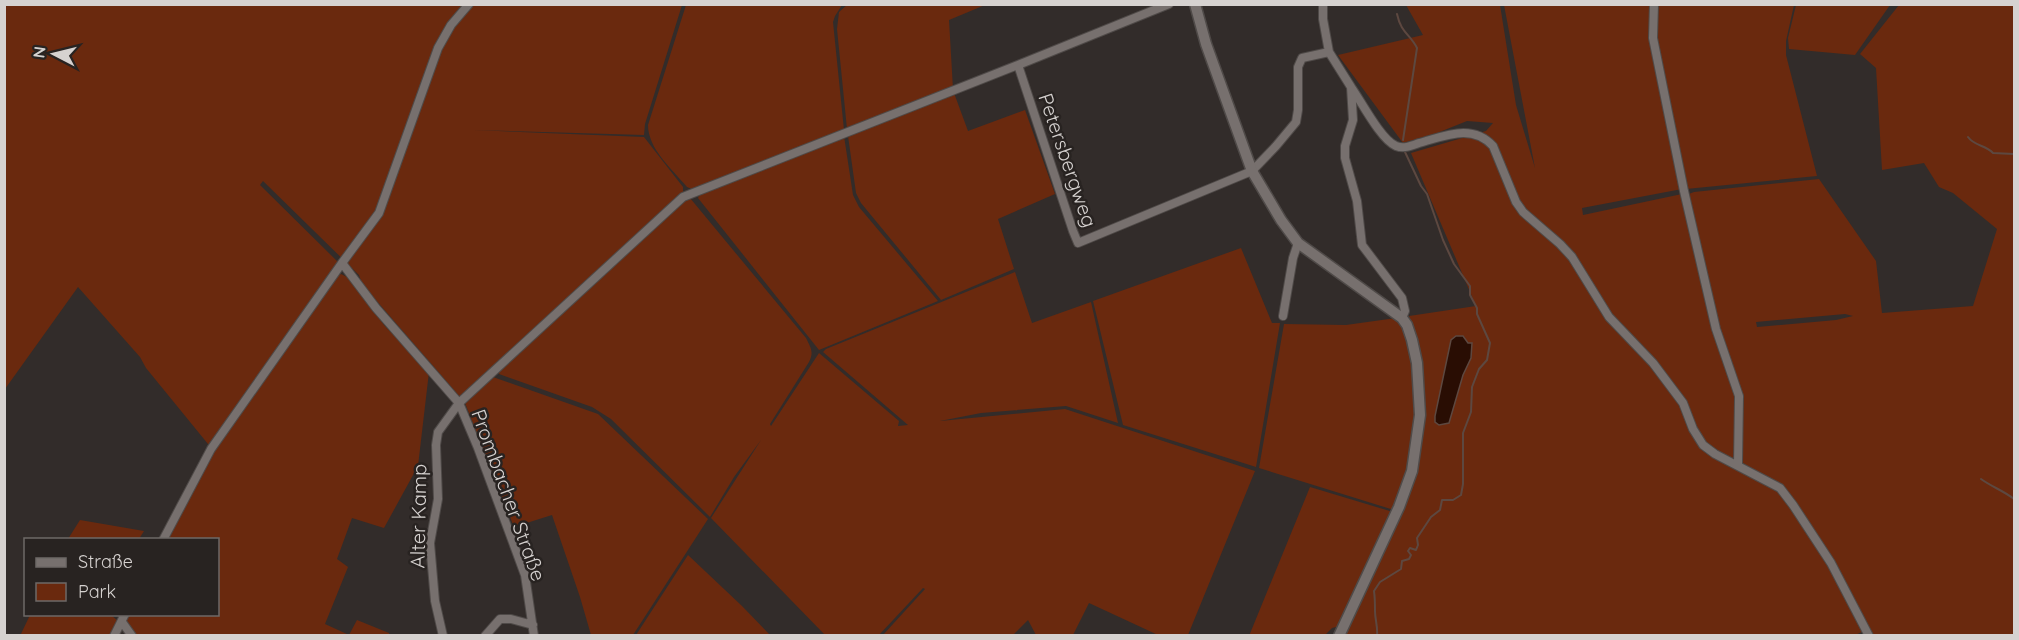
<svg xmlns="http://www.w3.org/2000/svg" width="2019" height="640" viewBox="0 0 2019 640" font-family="Quicksand,sans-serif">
	<rect width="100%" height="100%" fill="#322c2a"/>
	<path fill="#6a290e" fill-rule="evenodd" d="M5,5H682L645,124L644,135L473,130L644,137L683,187V194L460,397L362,284L359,275L263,181L260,185L339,263L212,445L208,444L146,368L140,357L78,287L5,389Z
		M686,5H842L835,16L833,22L844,130L694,190L687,187C672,169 648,149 648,125Z
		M847,5H985L949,20L953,89L847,129L837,29L839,12Z
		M1406,5H1500L1516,105L1535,168L1504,5H1652V37L1654,56L1682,189L1582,208L1583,215L1682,194L1701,256L1688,201L1689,194L1694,192L1819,179L1876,261L1882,313L1973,306L1997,229L1953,193L1939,187L1924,163L1882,170L1876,68L1860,54L1899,5H2014V635H1871L1834,564L1790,499L1780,487L1743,463L1741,458V427L1736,428L1735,456L1743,471L1778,491L1830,565L1864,631L1853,636L1344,635L1405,501L1416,468L1422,434L1423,400L1421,358L1409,316L1476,306L1411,153L1486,131L1493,123L1467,121L1437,133L1403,143L1338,55L1423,35ZM1845,314L1853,316L1836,320L1757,327L1756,322Z
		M1656,5H1794L1786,41V55L1817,176L1686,189L1656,35Z
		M1796,5V4L1890,5L1855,55L1789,49L1788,38Z
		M954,93L968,131L1025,110L1055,194L998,219L1014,269L941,300L861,203L856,193L848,136L851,133Z
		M844,136L853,195L859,207L938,301L819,350L698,198L700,193Z
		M690,198L806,338C811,348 814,352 809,362L770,424L771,426L819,353L899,421L898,426L908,425L823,352L826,349L1015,272L1032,323L1091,302L1118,423L1066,406L981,413L940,421L1065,409L1255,471L1188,635H1158L1089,603L1073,635H1036L1028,620L1013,635H883L925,589L923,588L879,635H825L711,518L761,440L734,477L710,517L611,419L592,407L499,374V370L682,200Z
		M1241,248L1272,323H1280L1256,467L1123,425L1093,301Z
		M341,274L349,278L384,325L429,372L418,466L384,528L352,518L337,559L348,567L325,624L349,635L357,620L389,633V635H135L125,622L127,615L218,614V540L166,539L203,467L336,277Z
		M1396,318L1405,331L1409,342L1417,405L1410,459L1394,510L1259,468L1284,324L1346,325Z
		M493,377L598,414L708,519L633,635H591L580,597L552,515L514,527L465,403Z
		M1310,487L1393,512L1340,626L1332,628L1325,635L1249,636Z
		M80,520L144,531L139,539H68Z
		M688,555L742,606L770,635H636Z
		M30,615H111L119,622L112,635L20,636Z"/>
	<path fill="#290d03" stroke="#5d4840" stroke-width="1.5" d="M1456,336H1463L1468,343H1472L1471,358L1463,375L1449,423L1439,425L1435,422V416L1451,340Z"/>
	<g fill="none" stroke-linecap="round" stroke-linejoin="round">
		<path stroke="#5d4840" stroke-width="2" d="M1397,14C1401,33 1410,34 1417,48L1403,140
			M1968,137C1974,146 1986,145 1993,153L2014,154
			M1981,479C1992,487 2004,491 2014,499
			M1377,636C1378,626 1375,620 1375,611C1375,604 1375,598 1374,591L1380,582L1401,569L1402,561L1409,559L1411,555L1408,551L1410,548L1416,550L1418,545L1417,538L1431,517L1440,510L1442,500H1453L1461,495L1463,484V433L1471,412L1472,387L1479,369L1487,360L1490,343L1477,314V308L1470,295V286L1454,264L1443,240L1427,194L1421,186L1405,152"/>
		<defs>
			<path id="minor" d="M1169,4L1018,65L1073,231L1078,243L1252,171L1276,146L1296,122L1298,110V67L1302,58L1329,52
				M1323,4V19L1329,52L1351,87L1353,120L1345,146V158L1357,201L1362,245L1402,298L1405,311L1402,318
				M1654,4L1653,38L1684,191L1716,329L1739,396L1738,465
				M1351,87C1361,101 1381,140 1396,146C1404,149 1411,146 1419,143C1445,136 1472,123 1493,146L1516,202L1523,212L1560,244L1572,257L1609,317L1653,363L1683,403L1693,429L1703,445L1715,454L1780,488L1793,505L1831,563L1869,636
				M342,263L376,308L459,403L478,448L525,575L534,636
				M1283,316L1293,258L1298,243
				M163,540L211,449L342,263L379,213L438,48L451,25L469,4
				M122,622L132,636
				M114,636L125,614
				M443,636L435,601L430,543L438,499L436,445L438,432L459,403L683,197L1018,65
				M485,636L500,619H511L533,625"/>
			<path id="tertiary" d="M1195,4L1206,44L1252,171L1281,220L1298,243L1402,318L1407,325L1412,340L1417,363L1420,415L1412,471L1399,507L1339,636"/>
		</defs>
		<use href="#minor" stroke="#4f4a48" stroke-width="10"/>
		<use href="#tertiary" stroke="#4f4a48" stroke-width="13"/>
		<use href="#minor" stroke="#77706e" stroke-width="8"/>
		<use href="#tertiary" stroke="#77706e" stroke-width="10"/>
	</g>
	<g text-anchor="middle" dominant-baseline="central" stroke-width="5" stroke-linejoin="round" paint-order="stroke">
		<g font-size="20" fill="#d6d2d0" stroke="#282321">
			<text transform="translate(1068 160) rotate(71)">Petersbergweg</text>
			<text transform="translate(509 495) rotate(70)">Prombacher Straße</text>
			<text transform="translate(418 516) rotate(-89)">Alter Kamp</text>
		</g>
	</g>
	<rect width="2019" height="640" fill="none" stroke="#d6d2d0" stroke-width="12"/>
	<rect x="24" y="538" width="195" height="78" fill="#282321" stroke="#6e6967" stroke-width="1.5"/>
	<rect x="36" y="558" width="30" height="9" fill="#77706e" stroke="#6e6967" stroke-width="1.5"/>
	<text x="78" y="568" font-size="18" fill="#d6d2d0">Straße</text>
	<rect x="36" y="583" width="30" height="18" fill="#6a290e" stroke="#6e6967" stroke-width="1.5"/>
	<text x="78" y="598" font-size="18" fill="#d6d2d0">Park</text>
	<g transform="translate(54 54) rotate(277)" stroke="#282321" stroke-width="4.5" paint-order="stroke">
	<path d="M0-4.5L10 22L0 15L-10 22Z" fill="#d6d2d0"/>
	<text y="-9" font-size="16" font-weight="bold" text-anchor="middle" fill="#d6d2d0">N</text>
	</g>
</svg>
